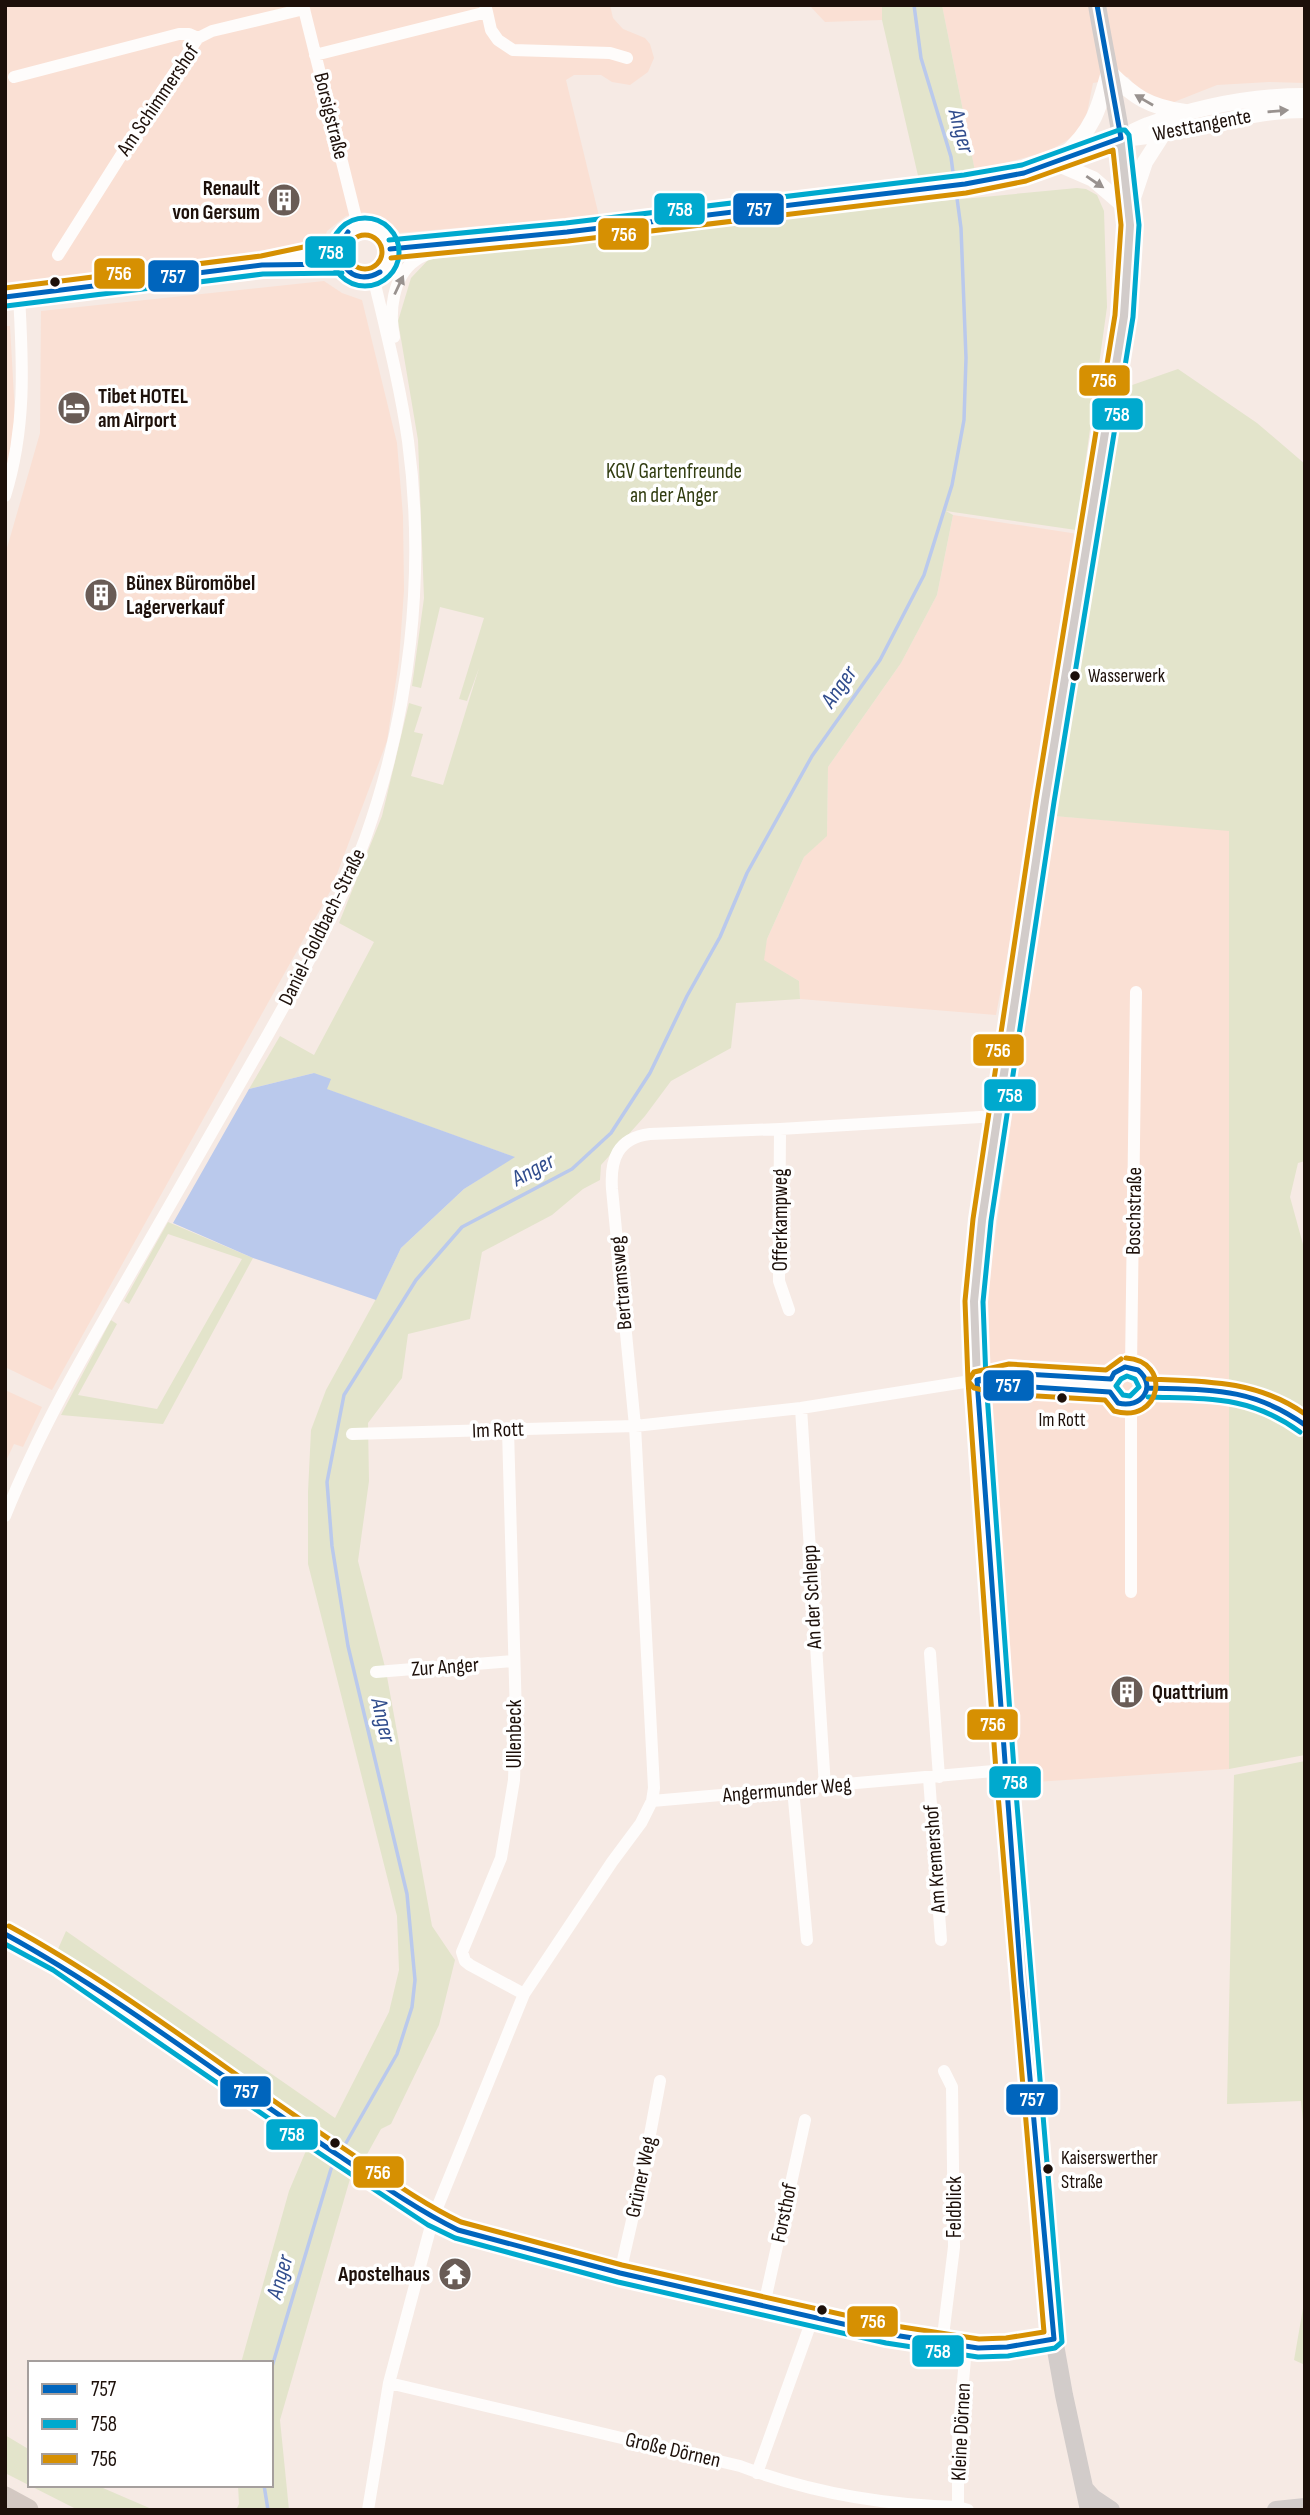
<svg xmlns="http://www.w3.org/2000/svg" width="1310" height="2515" viewBox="0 0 1310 2515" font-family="'Sofia Sans Condensed',sans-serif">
	<rect width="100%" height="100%" fill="#f6eae4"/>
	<path fill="#fae0d4" d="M5,5H610L613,18L623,29L645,38L650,44L654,58L648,72L630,85L612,82L601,75H574L566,80L599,216L397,233L385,218L364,212L346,216L327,231L323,242L5,286Z
		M809,5H882V20L825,22Z
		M942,5H1305V83L1269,82L1217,85L1174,102L1163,101L1141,93L1128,77L1093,83L1087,113L1074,136L1049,151L975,171Z
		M324,281L342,293L362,300L397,443L403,516L404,590L399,660L387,741L331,890L52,1390L5,1367V555L40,433L41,311Z
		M5,326H10L15,414L5,489Z
		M953,515L1078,534L1038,793L996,1015L800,999L799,981L763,960L767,939L804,857L827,835L828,767L901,663L937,595Z
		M1054,816L1230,830L1229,1769L1021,1783L989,1405L987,1295Z
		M5,1390L42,1407L23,1447L14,1444L5,1463Z"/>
	<path fill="#e3e4cb" d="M882,5H942L975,171L919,180L882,20Z
		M1077,188L1086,189L1097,195L1104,211L1107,307L1076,530L946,511L953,515L937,595L901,663L828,767L827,836L804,857L767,939L764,960L799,981L800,999L736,1003L731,1048L671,1081L645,1116L601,1165L600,1180L583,1189L552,1215L482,1252L470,1319L408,1334L402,1378L368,1423L369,1481L358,1561L386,1671L432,1926L455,1960L439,2025L391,2124L381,2129L365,2158L58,1949L66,1931L335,2118L389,2012L399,1970L397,1916L308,1564V1492L311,1430L326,1390L377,1297L401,1248L464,1189L514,1157L326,1089L314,1073L249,1089L280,1036L314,1055L374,942L339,923L382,816L409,703L422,707L414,732L423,734L411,776L443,785L479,668L467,701L459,699L484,618L440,607L421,688L412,686L424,598L418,440L398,321L411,278L429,259L566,240L927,199L941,201Z
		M1178,369L1257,423L1305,464V1161L1298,1163L1290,1197L1304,1248L1305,1263V1755L1229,1769V831L1054,816L1115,391Z
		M168,1222L253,1258L163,1424L61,1415L111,1320L117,1324L78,1395L157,1409L242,1259L168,1234L129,1304L124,1301Z
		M1305,1761V2142L1301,2101L1227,2104L1234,1775Z
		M308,2146L350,2179L280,2420L289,2510H236L239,2504L238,2485H271V2363H241L289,2191Z
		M1305,2297V2365L1294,2360Z
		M5,2435L30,2450V2485H96L154,2510H78L5,2473Z"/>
	<path fill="#bac9ec" d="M314,1073L331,1079L327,1089L515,1157L464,1189L401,1248L376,1300L253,1258L173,1223L249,1089Z"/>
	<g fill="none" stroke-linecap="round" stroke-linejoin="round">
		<path stroke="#bac9ec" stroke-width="3.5" d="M914,5L921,58L951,157L954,180
			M342,2150L397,2054L412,2007L415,1980L407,1894L348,1646L332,1546L327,1482L344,1395L416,1280L462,1227L572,1169L611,1133L650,1073L687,996L720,937L747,873L812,756L880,660L924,575L952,485L964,420L966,358L961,228L956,191
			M271,2370L331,2169L336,2160
			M264,2485L268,2510"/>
		<path stroke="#fefcfb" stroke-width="12" d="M303,5L358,226
			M487,12L491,30L498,40L513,50L610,53L627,58
			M315,55L487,12L485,5
			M14,77L179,34H189L198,38
			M58,255L158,97L198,38L212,31L304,9
			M394,337C389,313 392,276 416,260C425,253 437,252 448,251
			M5,496C26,429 23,365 19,296
			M780,1129L779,1281L789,1310
			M1131,1367L1136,992
			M1131,1406V1592
			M801,1408L825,1787
			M508,1430L516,1717L514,1780L501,1858L462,1952L465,1961L470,1965L524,1994
			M352,1434L635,1426L801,1408L977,1380
			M5,1516C45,1416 102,1324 155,1231C192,1166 229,1102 266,1038C302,974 340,908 365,839C410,712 426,575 408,441C400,385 386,331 373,276
			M930,1653L939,1777
			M376,1672L514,1661
			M929,1778L941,1940
			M793,1789L807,1940
			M652,1801L654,1788L635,1426L612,1189C610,1160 617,1138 650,1134L780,1129L997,1116
			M620,2273L643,2172L660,2081
			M764,2305L805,2120
			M942,2344L954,2247L952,2087L944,2071
			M966,2347L958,2440V2507L968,2510
			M389,2383L740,2466C811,2493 882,2505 958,2507
			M757,2473L813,2317
			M368,2510L389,2383L433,2218L524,1994L612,1862L641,1823L652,1801L1005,1770"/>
		<path stroke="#fefcfb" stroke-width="16" d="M1131,138C1190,133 1245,110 1305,110
			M1063,156C1093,131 1099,108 1109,72C1134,97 1149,107 1185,112
			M1056,163L1093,179L1129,210L1145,162L1163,134
			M339 252a26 26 0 1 1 52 0a26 26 0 1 1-52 0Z
			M390,249L567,232L965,184C1012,176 1055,163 1099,147C1116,141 1131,132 1148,125C1198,107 1252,96 1305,96
			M5,297L262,265L339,249
			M1109 1386a19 19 0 1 1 38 0a19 19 0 1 1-38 0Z
			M977,1380L1009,1373L1111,1379
			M983,1382L1110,1392
			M1148,1388C1208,1391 1256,1384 1305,1425
			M5,1934L58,1963L324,2146L433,2218L458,2230L620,2273L887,2334L978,2348L1007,2347L1054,2339"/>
		<path stroke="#d2ccca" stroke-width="18" d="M1084,2488L1093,2498L1111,2510
			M1089,2510L1064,2395L1054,2339L1044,2237L1005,1770L977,1380L974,1302L982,1220L1045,801L1124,316C1127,286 1130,255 1130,225C1128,151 1109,78 1097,5
			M1276,2510L1305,2507"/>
		<path stroke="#d3c8c2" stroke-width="23" d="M5,2498L27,2510"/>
		<defs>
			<path id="bus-1" d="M1097,5L1121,138
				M348,232C329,258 351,289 380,272
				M390,249L567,232L965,184L1024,173L1121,138
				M5,297L262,265L342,264
				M1125,1367L1138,1370C1158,1387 1141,1409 1118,1403L1110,1392L1002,1385L977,1380L1009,1373L1111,1379L1114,1373Z
				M977,1380L1021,1980L1054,2339
				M1148,1388C1210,1390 1252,1387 1305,1425
				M5,1934C123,1999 229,2083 341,2157C379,2183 417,2210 458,2230L620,2273L887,2334L978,2348L1007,2347L1054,2339"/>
			<path id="bus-2" d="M331 252a34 34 0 1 1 68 0a34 34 0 1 1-68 0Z
				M6,306L263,274L342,273
				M1127,1376L1135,1379L1139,1387L1130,1396L1123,1395L1116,1386L1121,1379Z
				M1148,1397C1208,1399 1249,1395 1300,1432
				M5,1944L53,1970L319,2153L428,2225L455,2238L618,2282L886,2343L978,2357L1008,2356L1055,2348L1062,2342L1014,1769L986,1380L983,1302L991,1221L1054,802L1133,317L1139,225L1129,135L1125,130H1119L1022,165L964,175L566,223L389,240"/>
			<path id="bus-3" d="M348 252a17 17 0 1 1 34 0a17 17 0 1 1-34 0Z
				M5,288L261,256L337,240
				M1121,1359L1106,1370L1009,1364L974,1372L968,1381L974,1388L1001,1394L1105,1400L1114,1411C1161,1425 1173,1361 1126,1358
				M1148,1379C1204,1381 1257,1380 1305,1414
				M9,1926C126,1990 232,2075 343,2148C382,2174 419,2202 461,2222L622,2265L889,2325L979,2339L1006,2338L1044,2332L996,1771L968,1381L965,1301L973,1219L1036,800L1115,315L1121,225L1113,150L1026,181L966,193L568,241L391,258"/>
		</defs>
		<use href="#bus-1" stroke="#fff" stroke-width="10"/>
		<use href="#bus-2" stroke="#fff" stroke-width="10"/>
		<use href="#bus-3" stroke="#fff" stroke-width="10"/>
		<use href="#bus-1" stroke="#0065bd" stroke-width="5"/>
		<use href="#bus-2" stroke="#00a9ce" stroke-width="5"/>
		<use href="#bus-3" stroke="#d69002" stroke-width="5"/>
	</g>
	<defs><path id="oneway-solid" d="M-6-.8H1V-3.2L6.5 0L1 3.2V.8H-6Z" transform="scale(1.75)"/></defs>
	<g fill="#99928f">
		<use href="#oneway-solid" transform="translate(1144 100) rotate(-150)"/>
		<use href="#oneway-solid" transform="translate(1278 111) rotate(-5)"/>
		<use href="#oneway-solid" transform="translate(1095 182) rotate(34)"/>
		<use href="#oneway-solid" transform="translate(399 285) rotate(-65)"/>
	</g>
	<defs>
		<symbol id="building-disc" viewBox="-11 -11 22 22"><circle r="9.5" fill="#695c56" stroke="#fff"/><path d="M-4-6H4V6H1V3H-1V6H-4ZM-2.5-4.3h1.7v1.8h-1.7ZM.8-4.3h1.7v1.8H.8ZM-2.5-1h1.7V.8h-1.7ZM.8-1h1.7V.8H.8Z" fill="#fff"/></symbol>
		<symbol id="hotel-disc" viewBox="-11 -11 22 22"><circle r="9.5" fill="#695c56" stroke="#fff"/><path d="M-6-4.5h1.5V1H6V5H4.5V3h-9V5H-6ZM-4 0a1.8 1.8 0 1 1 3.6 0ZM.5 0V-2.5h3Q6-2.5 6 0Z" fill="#fff"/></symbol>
		<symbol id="temple-disc" viewBox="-11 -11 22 22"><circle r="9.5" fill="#695c56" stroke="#fff"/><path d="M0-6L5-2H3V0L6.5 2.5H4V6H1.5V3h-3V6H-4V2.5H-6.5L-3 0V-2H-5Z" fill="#fff"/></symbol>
	</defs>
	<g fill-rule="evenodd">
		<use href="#building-disc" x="265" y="181" width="38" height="38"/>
		<use href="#hotel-disc" x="55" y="389" width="38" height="38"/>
		<use href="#building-disc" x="82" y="576" width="38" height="38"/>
		<use href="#building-disc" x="1108" y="1673" width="38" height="38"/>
		<use href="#temple-disc" x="436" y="2255" width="38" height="38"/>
	</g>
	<g fill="#1d100a" stroke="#fff" stroke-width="2.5">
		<circle cx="55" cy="282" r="6"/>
		<circle cx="1075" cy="676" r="6"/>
		<circle cx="1062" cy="1398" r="6"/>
		<circle cx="335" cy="2143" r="6"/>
		<circle cx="1048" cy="2169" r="6"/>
		<circle cx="822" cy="2310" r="6"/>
	</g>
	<g text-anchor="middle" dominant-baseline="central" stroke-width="7" stroke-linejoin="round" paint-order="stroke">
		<g font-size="19" fill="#1d100a" stroke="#fff" text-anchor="start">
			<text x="1088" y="676">Wasserwerk</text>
			<text x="1062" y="1420" text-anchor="middle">Im Rott</text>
			<text x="1061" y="2158">Kaiserswerther<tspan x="1061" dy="24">Straße</tspan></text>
		</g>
		<g font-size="21" fill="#1d100a" stroke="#fff">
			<text transform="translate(158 100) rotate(-56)">Am Schimmershof</text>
			<text transform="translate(331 116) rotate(76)">Borsigstraße</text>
			<text transform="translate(1202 125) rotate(-11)">Westtangente</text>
			<text transform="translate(322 927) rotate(-64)">Daniel-Goldbach-Straße</text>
			<text transform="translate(1134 1211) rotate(-89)">Boschstraße</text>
			<text transform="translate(780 1220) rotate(-90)">Offerkampweg</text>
			<text transform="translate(621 1283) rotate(-95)">Bertramsweg</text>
			<text transform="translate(498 1430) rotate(-2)">Im Rott</text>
			<text transform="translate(812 1597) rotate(-93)">An der Schlepp</text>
			<text transform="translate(445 1667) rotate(-4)">Zur Anger</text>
			<text transform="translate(514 1734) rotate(-90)">Ullenbeck</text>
			<text transform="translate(787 1790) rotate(-5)">Angermunder Weg</text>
			<text transform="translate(935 1859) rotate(-94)">Am Kremershof</text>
			<text transform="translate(641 2177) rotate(-78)">Grüner Weg</text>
			<text transform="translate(954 2207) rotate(-90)">Feldblick</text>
			<text transform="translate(784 2213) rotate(-78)">Forsthof</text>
			<text transform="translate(961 2432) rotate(-87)">Kleine Dörnen</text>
			<text transform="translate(673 2450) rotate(13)">Große Dörnen</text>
		</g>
		<g font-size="21" font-weight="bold" fill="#1d100a" stroke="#fff" text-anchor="start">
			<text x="260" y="188" text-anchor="end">Renault<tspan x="260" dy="24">von Gersum</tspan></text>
			<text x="98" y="396">Tibet HOTEL<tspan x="98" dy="24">am Airport</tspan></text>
			<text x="126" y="583">Bünex Büromöbel<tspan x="126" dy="24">Lagerverkauf</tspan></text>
			<text x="1152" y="1692">Quattrium</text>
			<text x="430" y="2274" text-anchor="end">Apostelhaus</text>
		</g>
		<g font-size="21" fill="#323d11" stroke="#fff">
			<text x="674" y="471">KGV Gartenfreunde<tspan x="674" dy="24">an der Anger</tspan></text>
		</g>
		<g font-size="23" font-style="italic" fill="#314d8d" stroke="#fff">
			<text transform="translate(961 131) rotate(75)">Anger</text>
			<text transform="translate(839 687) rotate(-55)">Anger</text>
			<text transform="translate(533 1170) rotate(-28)">Anger</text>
			<text transform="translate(383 1720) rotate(77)">Anger</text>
			<text transform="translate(280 2277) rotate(-74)">Anger</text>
		</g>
	</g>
	<g stroke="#fff" stroke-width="2.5">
		<rect x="732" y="192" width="53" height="34" rx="7" fill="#0065bd"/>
		<rect x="653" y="192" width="53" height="34" rx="7" fill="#00a9ce"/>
		<rect x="597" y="217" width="53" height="34" rx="7" fill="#d69002"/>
		<rect x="304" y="235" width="53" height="34" rx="7" fill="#00a9ce"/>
		<rect x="93" y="257" width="53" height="33" rx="7" fill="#d69002"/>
		<rect x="147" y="259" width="53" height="34" rx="7" fill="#0065bd"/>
		<rect x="1078" y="364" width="53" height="33" rx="7" fill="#d69002"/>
		<rect x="1091" y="397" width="53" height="34" rx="7" fill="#00a9ce"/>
		<rect x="972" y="1033" width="53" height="34" rx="7" fill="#d69002"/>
		<rect x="983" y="1078" width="54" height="34" rx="7" fill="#00a9ce"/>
		<rect x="982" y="1369" width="53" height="33" rx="7" fill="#0065bd"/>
		<rect x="966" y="1708" width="53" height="33" rx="7" fill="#d69002"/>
		<rect x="988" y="1765" width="54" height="34" rx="7" fill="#00a9ce"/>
		<rect x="219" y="2075" width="53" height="33" rx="7" fill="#0065bd"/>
		<rect x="1005" y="2083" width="54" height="33" rx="7" fill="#0065bd"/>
		<rect x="265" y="2118" width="54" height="33" rx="7" fill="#00a9ce"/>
		<rect x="352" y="2155" width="53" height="34" rx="7" fill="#d69002"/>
		<rect x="846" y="2305" width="53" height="33" rx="7" fill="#d69002"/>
		<rect x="911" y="2334" width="54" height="34" rx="7" fill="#00a9ce"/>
	</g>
	<g font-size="19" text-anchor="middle" font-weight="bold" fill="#fff">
		<text x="759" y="216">757</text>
		<text x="680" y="216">758</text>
		<text x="624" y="241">756</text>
		<text x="331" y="259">758</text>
		<text x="119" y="280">756</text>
		<text x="173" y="283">757</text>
		<text x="1104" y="387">756</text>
		<text x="1117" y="421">758</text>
		<text x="998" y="1057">756</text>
		<text x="1010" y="1102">758</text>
		<text x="1008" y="1392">757</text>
		<text x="993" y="1731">756</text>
		<text x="1015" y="1789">758</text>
		<text x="246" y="2098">757</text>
		<text x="1032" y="2106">757</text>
		<text x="292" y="2141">758</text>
		<text x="378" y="2179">756</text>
		<text x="873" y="2328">756</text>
		<text x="938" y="2358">758</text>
	</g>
	<rect width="1310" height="2515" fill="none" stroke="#1d100a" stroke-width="14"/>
	<rect x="28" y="2361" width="245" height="126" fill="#ffffff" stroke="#a59f9d" stroke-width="2"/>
	<rect x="42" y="2384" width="35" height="10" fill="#0065bd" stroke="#a59f9d" stroke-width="2"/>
	<text x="91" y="2396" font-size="21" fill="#1d100a">757</text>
	<rect x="42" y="2419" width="35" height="10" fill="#00a9ce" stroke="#a59f9d" stroke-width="2"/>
	<text x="91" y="2431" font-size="21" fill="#1d100a">758</text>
	<rect x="42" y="2454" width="35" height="10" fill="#d69002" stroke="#a59f9d" stroke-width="2"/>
	<text x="91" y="2466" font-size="21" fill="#1d100a">756</text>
</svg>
